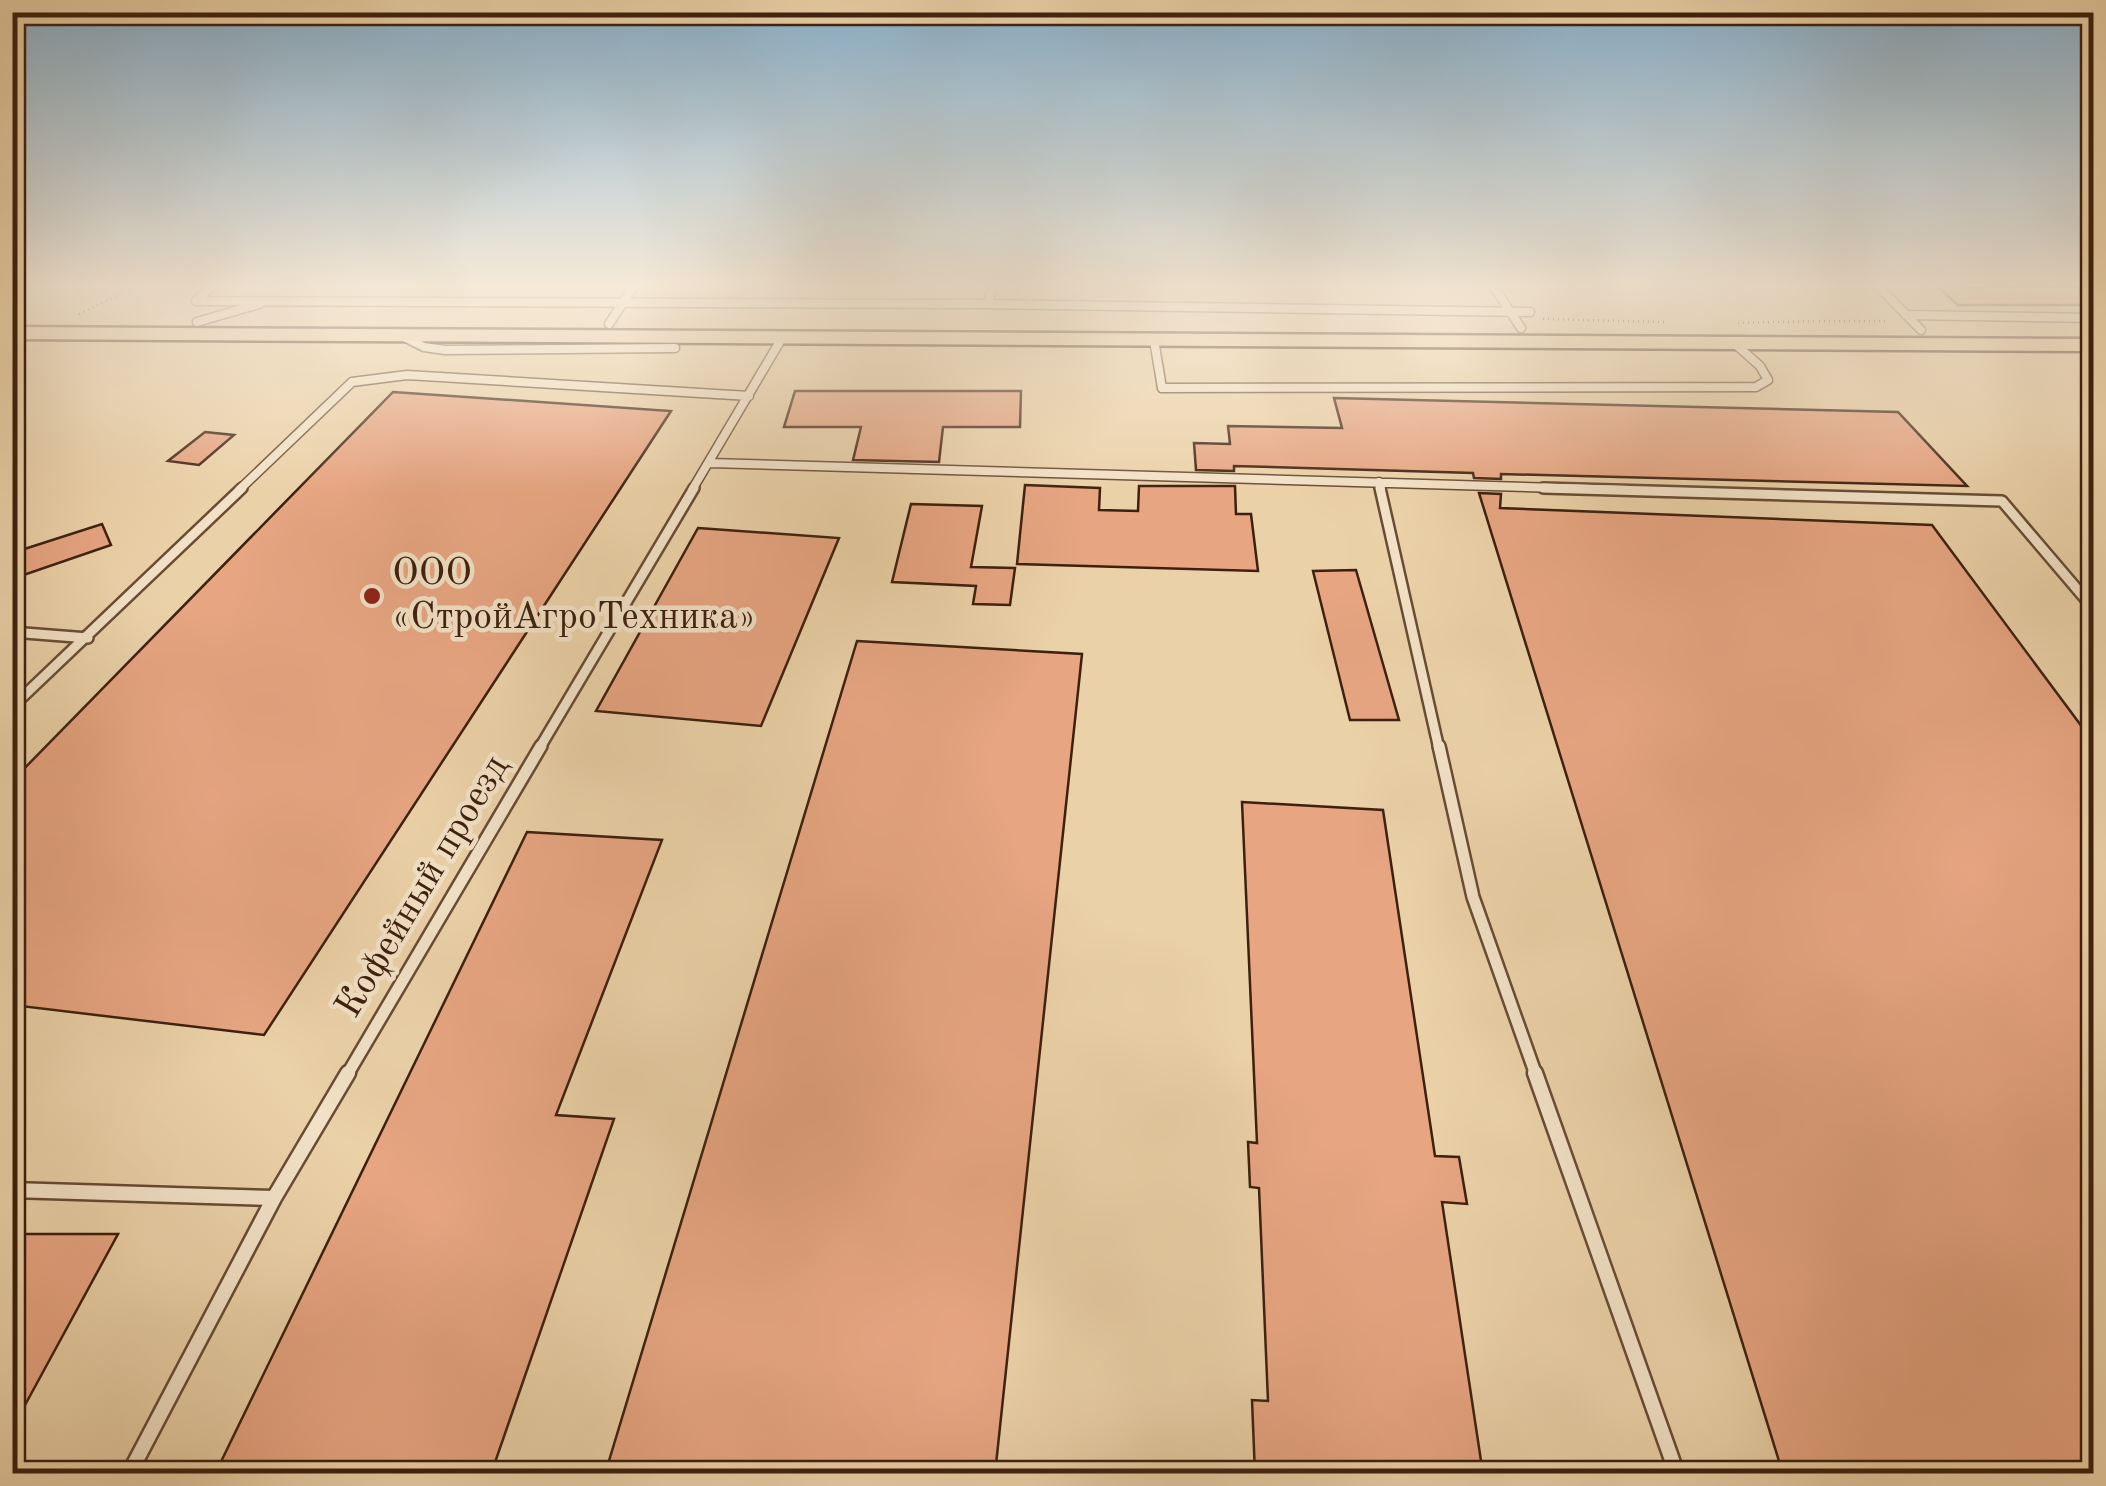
<svg xmlns="http://www.w3.org/2000/svg" width="2106" height="1486" viewBox="0 0 2106 1486" font-family="'Old Standard TT',serif">
	<rect width="100%" height="100%" fill="#ebd1a8"/>
	<filter id="stains"><feTurbulence type="fractalNoise" baseFrequency=".002" numOctaves="4"/><feColorMatrix values="0 0 0 0 .2 0 0 0 0 .09 0 0 0 0 .02 0 0 0 .5 -.17"/></filter>
	<radialGradient id="worn" r=".72"><stop offset=".6" stop-color="#630" stop-opacity="0"/><stop offset="1" stop-color="#630" stop-opacity=".3"/></radialGradient>
	<path fill="#e7a582" stroke="#3d200e" stroke-width="2.5" d="M1938,287H2094V305H1958Z
		M795,391H1021L1020,427H943L939,462L853,460L861,427H784Z
		M393,392L671,411L264,1035L12,1005V781Z
		M1334,398L1898,412L1967,486L1501,474V479L1474,478L1473,473L1234,466V471L1196,470L1194,443L1230,444L1228,426L1342,428Z
		M205,432L234,435L199,465L168,461Z
		M1025,485L1100,488L1099,510L1138,511L1139,486H1235L1236,514H1251L1258,571L1017,564Z
		M1479,493L1501,494L1500,508L1932,525L2094,743V1474H1783Z
		M911,504L982,506L971,567L1015,568L1010,605L973,604L976,586L892,582Z
		M102,524L111,545L12,579V553Z
		M698,528L839,538L761,726L596,711Z
		M1356,570L1399,720H1350L1313,571Z
		M857,641L1082,654L995,1474H605Z
		M1242,802L1383,810L1435,1156L1459,1157L1467,1204L1442,1202L1483,1474H1255L1252,1400L1268,1401L1259,1188L1250,1187L1248,1142L1257,1143Z
		M527,832L662,840L556,1115L614,1119L491,1474H215Z
		M12,1234H118L12,1429Z"/>
	<g fill="none" stroke-linecap="round" stroke-linejoin="round">
		<defs>
			<path id="lane-far3" d="M214,284L196,301L988,304L993,284
				M1492,284L1521,328
				M1876,284L1921,330
				M988,304L1530,312
				M1906,315L2094,318
				M197,322L259,304
				M609,324L635,284
				M402,336L424,347L445,350L675,348
				M1154,340L1162,388L1756,387L1768,380L1760,366L1734,343
				M710,463L1628,490
				M1379,482L1381,490
				M239,490L352,382L407,375L749,396
				M692,490L782,338"/>
			<path id="lane-far2" d="M1380,488L1439,749
				M1543,488L2002,501L2094,609
				M12,632L88,638
				M12,707L242,488
				M539,749L694,488"/>
			<path id="lane-far1" d="M1439,746L1473,897L1536,1075
				M347,1075L541,746"/>
			<path id="lane" d="M1535,1073L1677,1474
				M12,1190L274,1198
				M129,1474L274,1198L348,1073"/>
			<path id="primary" d="M12,327L2094,339V351L12,339Z"/>
		</defs>
		<use href="#lane-far3" stroke="#684c34" stroke-width="11"/>
		<use href="#lane-far2" stroke="#684c34" stroke-width="14"/>
		<use href="#lane-far1" stroke="#684c34" stroke-width="16"/>
		<use href="#lane" stroke="#684c34" stroke-width="19"/>
		<use href="#primary" stroke="#3d200e" stroke-width="5"/>
		<path stroke="#3d200e" stroke-width="2.5" stroke-dasharray="1 4" stroke-linecap="butt" d="M79,314L141,284
			M1543,319L1664,322
			M1819,321H1888
			M1738,323L1818,321"/>
		<use href="#lane-far3" stroke="#f2e1c6" stroke-width="8"/>
		<use href="#lane-far2" stroke="#f2e1c6" stroke-width="9"/>
		<use href="#lane-far1" stroke="#f2e1c6" stroke-width="11"/>
		<use href="#lane" stroke="#f2e1c6" stroke-width="14"/>
		<use href="#primary" fill="#ebd1a8" fill-rule="evenodd"/>
	</g>
	<linearGradient id="sky" x2="0" y2="1"><stop stop-color="#89b4d2"/><stop offset="0.58" stop-color="#f6ead8"/><stop offset="1" stop-color="#f6ead8" stop-opacity="0"/></linearGradient>
	<rect width="2106" height="492" fill="url(#sky)"/>
	<circle fill="#8f2418" stroke="#f2e1c6" stroke-width="4" cx="372" cy="596" r="10"/>
	<g text-anchor="middle" dominant-baseline="central" stroke-width="9" stroke-linejoin="round" paint-order="stroke">
		<g font-size="38" fill="#3d200e" stroke="#f2e1c6" text-anchor="start">
			<text x="392" y="574">ООО<tspan x="392" dy="44">«СтройАгроТехника»</tspan></text>
		</g>
		<g font-size="38" fill="#3d200e" stroke="#f2e1c6">
			<text transform="translate(423 887) rotate(-59)">Кофейный проезд</text>
		</g>
	</g>
	<rect width="2106" height="1486" fill="none" stroke="#ebd1a8" stroke-width="50"/>
	<rect x="15" y="15" width="2076" height="1456" fill="none" stroke="#3d200e" stroke-width="5"/>
	<rect x="25" y="25" width="2056" height="1436" fill="none" stroke="#3d200e" stroke-width="2.5"/>
	<rect width="100%" height="100%" filter="url(#stains)"/>
	<rect width="100%" height="100%" fill="url(#worn)"/>
</svg>
